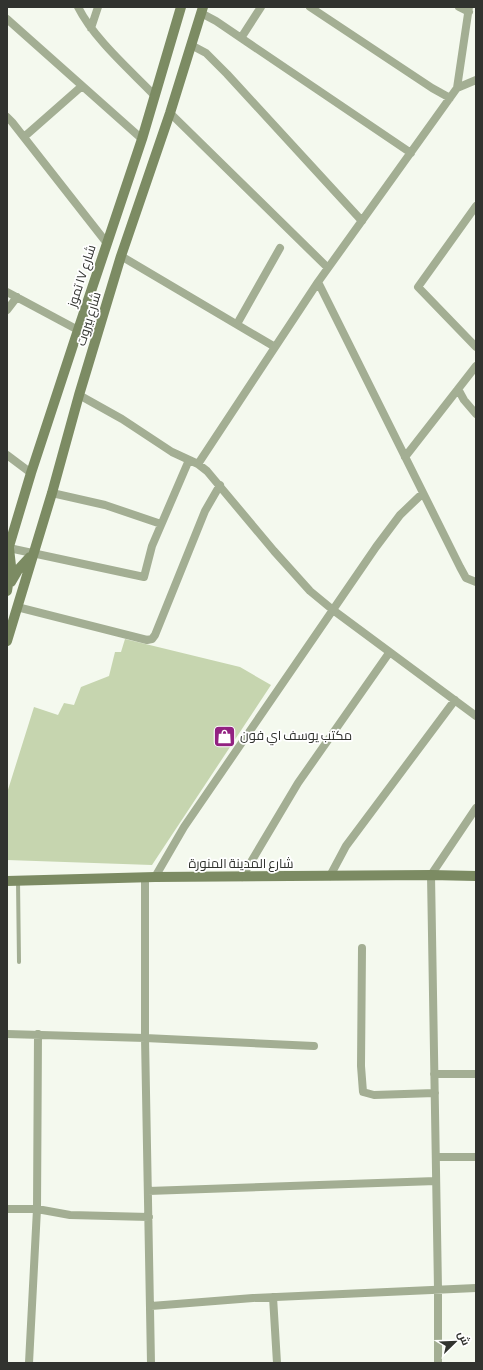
<svg xmlns="http://www.w3.org/2000/svg" width="483" height="1370" viewBox="0 0 483 1370" font-family="'Sofia Sans Condensed',Cairo,sans-serif">
	<rect width="100%" height="100%" fill="#f4f9ee"/>
	<path fill="#c6d5af" d="M125,639L240,667L271,685L152,865L7,860V793L34,707L58,715L64,703L74,705L81,687L109,676L115,652H121Z"/>
	<g fill="none" stroke-linecap="round" stroke-linejoin="round">
		<path stroke="#a3ae93" stroke-width="4" d="M18,881L19,962"/>
		<path stroke="#a3ae93" stroke-width="8" d="M78,7C94,39 130,70 155,96
			M310,7L432,88L450,98
			M459,7L469,12
			M201,13L216,21L411,153
			M7,19L142,139
			M91,28L98,7
			M241,38L261,7
			M191,45L206,53L227,74L362,221
			M457,88L476,80
			M170,113L328,268
			M7,117L12,122L106,242
			M24,137L82,86
			M476,206L418,287L476,347
			M121,256L275,347
			M318,282L460,567L466,578L476,582
			M7,292L78,330
			M7,310L17,297
			M237,324L280,248
			M458,389L464,400L476,414
			M79,395L122,419L172,452L198,464L207,471L274,551L310,591L333,610L476,716
			M7,455L31,473
			M405,457L476,366
			M198,464L318,282L457,88L469,7
			M52,493L105,505L161,524
			M9,548L144,577L152,546L189,460
			M17,607L147,640L152,639L155,635L205,511L220,485
			M330,876L346,846L455,700
			M155,877L184,827L376,547L400,515L423,493
			M242,877L298,783L389,653
			M145,878V1038L151,1363
			M362,948L361,1066L363,1092L374,1095L435,1093
			M7,1034L145,1038L314,1046
			M434,1074H476
			M436,1157H476
			M148,1191L436,1181
			M7,1209H37L70,1215L149,1217
			M273,1297L277,1363
			M151,1306L253,1298L476,1288
			M29,1363L37,1209L38,1034
			M438,1363V1289L431,875L476,808"/>
		<path stroke="#7c8b63" stroke-width="10" d="M7,553L31,473L78,330L142,139L181,7
			M11,582L18,570L30,557
			M7,591L11,566L9,548
			M7,641L52,493L79,395L121,256L170,113L203,7
			M7,881L155,877L431,875L476,876"/>
	</g>
	<defs>
		<symbol id="shop-square" viewBox="-11 -11 22 22"><rect x="-9" y="-9" width="18" height="18" rx="4" fill="#922181" stroke="#fff"/><path d="M-5-2.5h2.3a2.7 3.5 0 0 1 5.4 0H5L5.5 6h-11ZM-1.5-2.5h3a1.5 2.3 0 0 0-3 0Z" fill="#fff"/></symbol>
	</defs>
	<g fill-rule="evenodd">
		<use href="#shop-square" x="212" y="724" width="25" height="25"/>
	</g>
	<g text-anchor="middle" dominant-baseline="central" stroke-width="3.5" stroke-linejoin="round" paint-order="stroke">
		<g font-size="13" fill="#31332f" stroke="#fff">
			<text transform="translate(82 276) rotate(-72)">شارع ١٧ تموز</text>
			<text transform="translate(89 319) rotate(-73)">شارع بيروت</text>
			<text x="241" y="864">شارع المدينة المنورة</text>
		</g>
		<g font-size="13" fill="#31332f" stroke="#fff" text-anchor="start">
			<text x="240" y="736">مكتب يوسف اي فون</text>
		</g>
	</g>
	<rect width="483" height="1370" fill="none" stroke="#31332f" stroke-width="16"/>
	<g transform="translate(455 1342) rotate(67)" stroke="#ffffff" stroke-width="3" paint-order="stroke">
	<path d="M0-3L7 15L0 10L-7 15Z" fill="#31332f"/>
	<text y="-6" font-size="11" font-weight="bold" text-anchor="middle" fill="#31332f">ش</text>
	</g>
</svg>
